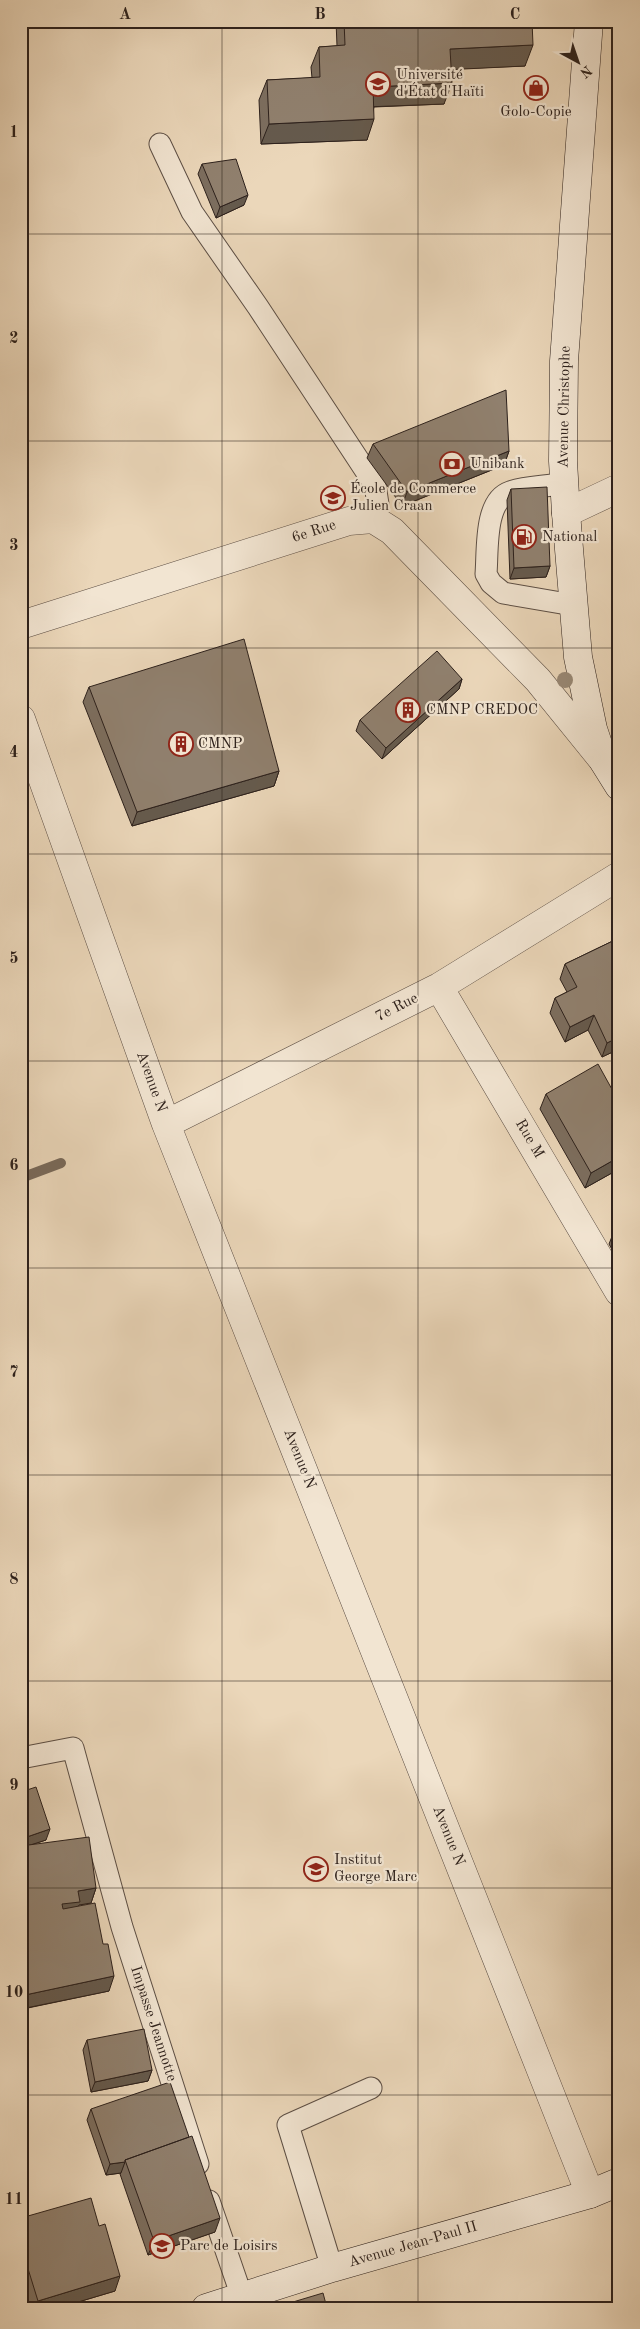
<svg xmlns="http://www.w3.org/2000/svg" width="640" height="2329" viewBox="0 0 640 2329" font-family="'Old Standard TT',serif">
	<rect width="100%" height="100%" fill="#ebd7ba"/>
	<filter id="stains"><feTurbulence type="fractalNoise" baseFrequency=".004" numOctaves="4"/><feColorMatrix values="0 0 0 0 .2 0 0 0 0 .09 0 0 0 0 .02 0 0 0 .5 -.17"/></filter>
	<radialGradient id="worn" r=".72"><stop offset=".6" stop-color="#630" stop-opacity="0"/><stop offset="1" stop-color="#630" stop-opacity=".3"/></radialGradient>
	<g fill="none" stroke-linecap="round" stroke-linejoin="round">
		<path stroke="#78695a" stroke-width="10" d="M21,1178L61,1163"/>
		<defs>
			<path id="lane" d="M160,144L192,212L258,307L375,485L378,504L373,519
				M564,483C547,487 527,486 510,492C484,501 488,550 486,574L491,583L503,593L573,605
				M21,1758L73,1748L122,1927L198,2164
				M209,2201L242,2297
				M332,2268L288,2125L371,2088"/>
			<path id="street" d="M566,513L619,488
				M21,625L349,521L373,519L392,531L538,680L602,759
				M21,719L166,1124L590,2194
				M439,987L619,1292
				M166,1124L439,987L619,876"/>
			<path id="secondary" d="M589,21L564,361L563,461L566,513L578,657L593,729L604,762L619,786
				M206,2308L332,2268L590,2194L619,2182"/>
		</defs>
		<use href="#lane" stroke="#5c4e44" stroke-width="23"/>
		<use href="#street" stroke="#5c4e44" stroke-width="29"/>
		<use href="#secondary" stroke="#2d211c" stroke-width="29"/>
		<use href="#lane" stroke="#f2e5d2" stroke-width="21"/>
		<use href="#street" stroke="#f2e5d2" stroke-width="28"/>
		<use href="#secondary" stroke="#f2e5d2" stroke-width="28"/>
	</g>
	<circle fill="#988875" cx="565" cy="680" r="8"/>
	<path fill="#7c6e5f" stroke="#2d211c" d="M336,21H532L525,66L451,69L444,104L374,107L367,140L261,144L259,100L267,80L312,78L311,67L319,47L337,46Z
		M202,164L244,205L216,218L198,174Z
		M373,444L509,451L504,465L402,506L367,458Z
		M511,489L550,566L546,577L510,579L507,500Z
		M462,679L459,689L382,759L356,731L360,720Z
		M89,687L279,771L274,786L132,826L83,702Z
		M619,938V1049L602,1057L588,1030L565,1042L550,1013L555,998L567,992L560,979L565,964Z
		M546,1094L619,1102V1169L585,1188L540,1109Z
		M619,1227V1262L609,1244L615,1229Z
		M21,1792L46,1840L31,1845L96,1888L91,1903L79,1905L78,1906L109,1991L23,2009L21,2016Z
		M87,2040L152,2070L148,2081L91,2092L83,2050Z
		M91,2109L215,2232L148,2255L120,2174L121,2173L106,2175L87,2120Z
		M21,2218L99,2226L115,2291L58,2308H30L21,2278Z"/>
	<path fill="#655a4d" stroke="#2d211c" d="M533,45L525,66L443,70L450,49Z
		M452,83L444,104L365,107L373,87Z
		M374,119L367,140L261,144L269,124Z
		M248,195L244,205L216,218L220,207Z
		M509,451L504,465L402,506L407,492Z
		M550,566L546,577L510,579L514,568Z
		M462,679L459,689L382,759L386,748Z
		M279,771L274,786L132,826L137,812Z
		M594,1015L588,1030L565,1042L570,1027Z
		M619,1037V1049L602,1057L607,1043Z
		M619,1157V1169L585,1188L591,1173Z
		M50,1829L46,1840L21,1848V1839Z
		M96,1888L91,1903L79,1905L75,1916L57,1919L62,1904L78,1891Z
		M114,1976L109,1991L21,2009V2001L24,1999L25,1995Z
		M152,2070L148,2081L91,2092L95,2082Z
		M125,2162L121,2173L106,2175L110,2164Z
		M220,2218L215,2232L148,2255L154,2241Z
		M120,2276L115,2291L58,2308H35L38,2301Z"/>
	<path fill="#90806e" stroke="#2d211c" d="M344,21H532L533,45L450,49L452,83L373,87L374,119L269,124L267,80L320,77L319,47L345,45Z
		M236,159L248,195L220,207L202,164Z
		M506,390L509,451L407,492L373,444Z
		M547,487L550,566L514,568L511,489Z
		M244,639L279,771L137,812L89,687Z
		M437,651L462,679L386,748L360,720Z
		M619,938V1037L607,1043L594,1015L570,1027L555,998L577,987L565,964Z
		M598,1064L619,1102V1157L591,1173L546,1094Z
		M619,1227V1237L615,1229Z
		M36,1787L50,1829L21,1839V1792Z
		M89,1837L96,1888L78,1891L80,1902L62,1904L63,1909L95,1903L103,1944H108L114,1976L25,1995L21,1977V1846Z
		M21,1988L24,1999L21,2001Z
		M21,2002L23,2010L21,2011Z
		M144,2029L152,2070L95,2082L87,2040Z
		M170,2082L189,2137L125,2160V2162L110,2164L91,2109Z
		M192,2136L220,2218L154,2241L125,2160Z
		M91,2198L99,2226L105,2224L120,2276L38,2301L21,2246V2218Z
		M323,2293L327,2308H273Z"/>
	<path fill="none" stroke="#2d211c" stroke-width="1" stroke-opacity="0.55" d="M222,21V2308M418,21V2308M21,234H619M21,441H619M21,648H619M21,854H619M21,1061H619M21,1268H619M21,1475H619M21,1681H619M21,1888H619M21,2095H619"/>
	<defs>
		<symbol id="university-ring" viewBox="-11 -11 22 22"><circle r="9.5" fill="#f2e5d2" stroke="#8f2418" stroke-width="1.5"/><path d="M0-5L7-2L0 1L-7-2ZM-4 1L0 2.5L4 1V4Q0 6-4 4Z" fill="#8f2418"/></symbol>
		<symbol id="shop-ring" viewBox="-11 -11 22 22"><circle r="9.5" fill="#f2e5d2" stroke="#8f2418" stroke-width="1.5"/><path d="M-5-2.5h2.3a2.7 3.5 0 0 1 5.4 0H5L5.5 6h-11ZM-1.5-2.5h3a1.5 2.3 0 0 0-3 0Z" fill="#8f2418"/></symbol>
		<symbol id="bank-ring" viewBox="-11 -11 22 22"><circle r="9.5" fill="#f2e5d2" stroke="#8f2418" stroke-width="1.5"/><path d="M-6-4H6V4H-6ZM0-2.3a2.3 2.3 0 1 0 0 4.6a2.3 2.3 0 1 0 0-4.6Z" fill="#8f2418"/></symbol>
		<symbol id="fuel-ring" viewBox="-11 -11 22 22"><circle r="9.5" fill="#f2e5d2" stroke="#8f2418" stroke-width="1.5"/><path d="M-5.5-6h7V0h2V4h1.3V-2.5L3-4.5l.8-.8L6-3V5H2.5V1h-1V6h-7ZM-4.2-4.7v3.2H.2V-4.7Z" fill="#8f2418"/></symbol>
		<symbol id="building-ring" viewBox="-11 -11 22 22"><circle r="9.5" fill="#f2e5d2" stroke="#8f2418" stroke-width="1.5"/><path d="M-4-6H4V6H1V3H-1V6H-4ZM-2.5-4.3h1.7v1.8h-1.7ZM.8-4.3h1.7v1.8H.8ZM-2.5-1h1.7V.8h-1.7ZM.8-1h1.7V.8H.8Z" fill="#8f2418"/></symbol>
		<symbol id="school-ring" viewBox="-11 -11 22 22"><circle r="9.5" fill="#f2e5d2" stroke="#8f2418" stroke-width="1.5"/><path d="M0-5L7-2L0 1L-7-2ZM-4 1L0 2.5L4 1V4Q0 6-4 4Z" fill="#8f2418"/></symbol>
	</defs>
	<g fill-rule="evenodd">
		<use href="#university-ring" x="364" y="70" width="28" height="28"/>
		<use href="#shop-ring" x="522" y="74" width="28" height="28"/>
		<use href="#bank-ring" x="438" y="450" width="28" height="28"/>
		<use href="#university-ring" x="319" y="484" width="28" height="28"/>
		<use href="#fuel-ring" x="510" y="523" width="28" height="28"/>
		<use href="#building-ring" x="394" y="696" width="28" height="28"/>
		<use href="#building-ring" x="167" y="730" width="28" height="28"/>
		<use href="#school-ring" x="302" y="1855" width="28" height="28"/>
		<use href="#school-ring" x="148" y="2232" width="28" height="28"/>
	</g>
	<g text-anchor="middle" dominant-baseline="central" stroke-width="4.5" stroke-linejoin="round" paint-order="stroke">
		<g font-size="15" fill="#2d211c" stroke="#f2e5d2" text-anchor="start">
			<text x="396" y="75">Université<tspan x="396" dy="17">d'État d'Haïti</tspan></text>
			<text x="536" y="112" text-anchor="middle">Golo-Copie</text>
			<text x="470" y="464">Unibank</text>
			<text x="350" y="489">École de Commerce<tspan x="350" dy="17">Julien Craan</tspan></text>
			<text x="542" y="537">National</text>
			<text x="426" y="710">CMNP CREDOC</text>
			<text x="198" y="744">CMNP</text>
			<text x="334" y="1860">Institut<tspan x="334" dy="17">George Marc</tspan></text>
			<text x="180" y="2246">Parc de Loisirs</text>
		</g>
		<g font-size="15" fill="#2d211c" stroke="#f2e5d2">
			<text transform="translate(565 407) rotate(-89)">Avenue Christophe</text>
			<text transform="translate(314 532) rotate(-18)">6e Rue</text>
			<text transform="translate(397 1008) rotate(-27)">7e Rue</text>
			<text transform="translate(151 1082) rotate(70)">Avenue N</text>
			<text transform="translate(529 1139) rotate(60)">Rue M</text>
			<text transform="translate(299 1459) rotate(68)">Avenue N</text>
			<text transform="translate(448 1836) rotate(68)">Avenue N</text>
			<text transform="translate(153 2024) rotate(72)">Impasse Jeannotte</text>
			<text transform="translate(413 2245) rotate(-16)">Avenue Jean-Paul II</text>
		</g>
	</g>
	<rect width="640" height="2329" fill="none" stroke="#ebd7ba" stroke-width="55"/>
	<g transform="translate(578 62) rotate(140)" stroke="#f2e5d2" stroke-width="4" paint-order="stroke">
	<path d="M0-4L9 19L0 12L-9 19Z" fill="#2d211c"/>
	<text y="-8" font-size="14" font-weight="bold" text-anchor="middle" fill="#2d211c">N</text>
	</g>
	<rect x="28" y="28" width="584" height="2274" fill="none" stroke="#2d211c" stroke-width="2"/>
	<g font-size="16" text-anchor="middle" font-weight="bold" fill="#2d211c">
		<text x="125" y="19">A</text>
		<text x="320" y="19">B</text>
		<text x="515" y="19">C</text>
		<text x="14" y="137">1</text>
		<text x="14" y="343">2</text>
		<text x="14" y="550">3</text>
		<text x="14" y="757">4</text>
		<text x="14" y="963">5</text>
		<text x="14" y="1170">6</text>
		<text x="14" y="1377">7</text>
		<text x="14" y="1584">8</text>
		<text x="14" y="1790">9</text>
		<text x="14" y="1997">10</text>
		<text x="14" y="2204">11</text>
	</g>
	<rect width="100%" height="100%" filter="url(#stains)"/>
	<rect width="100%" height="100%" fill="url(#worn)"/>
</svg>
